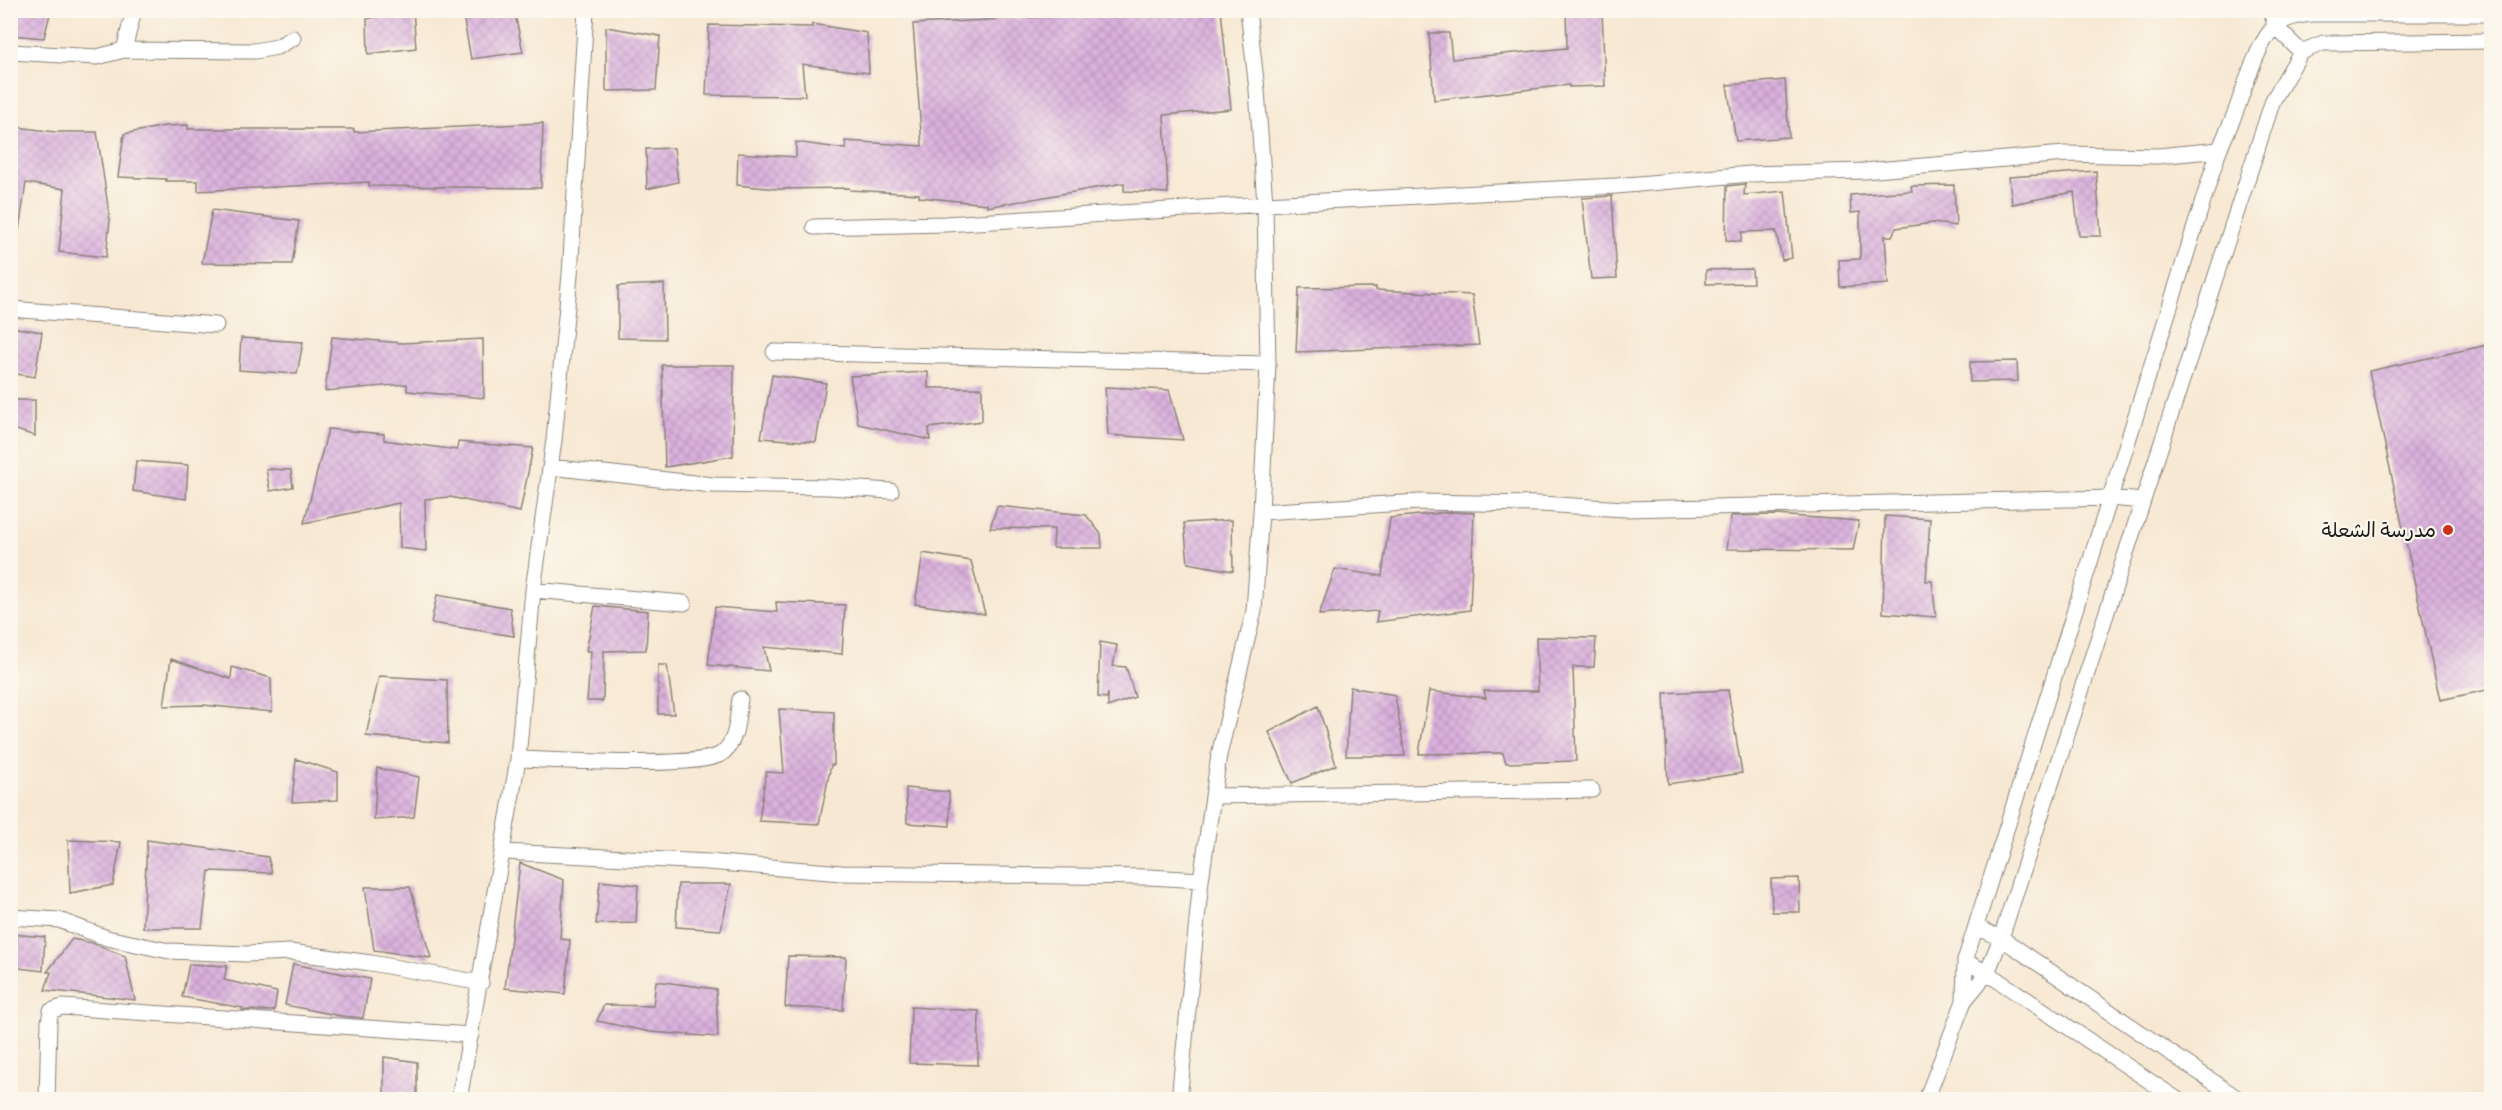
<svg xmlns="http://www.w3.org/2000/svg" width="2502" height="1110" viewBox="0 0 2502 1110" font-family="Pangolin,'Playpen Sans Arabic',sans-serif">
	<defs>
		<pattern id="building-cross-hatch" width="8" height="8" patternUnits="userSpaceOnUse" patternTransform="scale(1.5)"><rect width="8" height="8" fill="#dab0dd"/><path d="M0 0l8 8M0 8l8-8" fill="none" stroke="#ba97bd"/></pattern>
	</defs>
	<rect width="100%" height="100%" fill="#fbf7ec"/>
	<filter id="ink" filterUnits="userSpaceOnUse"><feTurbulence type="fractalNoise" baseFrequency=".0167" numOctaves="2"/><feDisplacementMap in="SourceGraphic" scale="12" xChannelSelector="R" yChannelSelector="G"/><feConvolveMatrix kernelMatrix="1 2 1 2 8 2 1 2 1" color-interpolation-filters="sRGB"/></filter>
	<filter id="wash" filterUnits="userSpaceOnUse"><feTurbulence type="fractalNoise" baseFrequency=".008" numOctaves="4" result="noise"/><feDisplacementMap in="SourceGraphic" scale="24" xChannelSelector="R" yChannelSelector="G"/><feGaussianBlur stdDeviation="1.35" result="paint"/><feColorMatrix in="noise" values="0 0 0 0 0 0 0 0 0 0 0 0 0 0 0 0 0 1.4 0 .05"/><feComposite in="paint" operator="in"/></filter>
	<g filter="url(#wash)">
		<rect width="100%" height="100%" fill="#f7e8d3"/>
		<g id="blocks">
			<path fill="url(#building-cross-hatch)" d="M10,10H51L44,38L10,35Z
				M407,10H413L416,48L368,54L367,19Z
				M462,10H514L523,52L471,59Z
				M1175,10H1221L1231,109L1164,115L1168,193L1124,191V183L987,207V204L919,197V194L850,190L849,188L777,189L737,185L738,153L796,157V142L846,149L845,141L922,146L913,24Z
				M1566,10H1602L1605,86L1569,87V85L1434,100L1429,33H1449L1452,59L1567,48Z
				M812,24L867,33L869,73L802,64L805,96L706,95L709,25L812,27Z
				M606,27L660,36L656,90L606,91Z
				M1785,80L1789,137L1736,141L1727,85Z
				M543,123L541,188L369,186V182L198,191V181H166V179L118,177L124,134L165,126L188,125V129H354V132Z
				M10,126L55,132H97L110,220L106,257L59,252L65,189L26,183L19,230L10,229Z
				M674,148L678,182L647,189L646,149Z
				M2096,171L2101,236H2079L2074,192L2012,204L2009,177Z
				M1745,184L1744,195L1785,191L1792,258L1782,260L1776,231L1742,232L1741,242L1726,240L1727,186Z
				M1954,185L1956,226L1933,223L1896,228L1892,236H1885L1888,284L1840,287L1839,260L1860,259V212L1851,213L1850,195L1912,191L1911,186Z
				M1612,196L1617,278L1591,279L1582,198Z
				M212,210L299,221L292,264L202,263Z
				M1752,269L1753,283L1706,284V270Z
				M664,284L665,339L618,338V286Z
				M1376,287V290L1472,295L1479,345L1296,352L1299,288Z
				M10,327L42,332L35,377L10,373Z
				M332,337L402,343L483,339L484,398L407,391V384L325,391Z
				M241,338L303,342L297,374L239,370Z
				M2492,344V689L2440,700L2369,371Z
				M2017,361L2018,381L1970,382V362Z
				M662,365H734L733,456L665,467Z
				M928,372V388H982V421L929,428L930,440L858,424L850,376Z
				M772,375L826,383L816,442L761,438Z
				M1105,387L1169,390L1183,440L1108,435Z
				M10,400H35V436L10,428Z
				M328,429L384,434V440L457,450L458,442L533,448L520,512L450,497L425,499L426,551L400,548L399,503L304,523Z
				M136,461L188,465L186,499L133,491Z
				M266,469L291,470L293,487L270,491Z
				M997,506L1086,515L1101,534L1102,548H1053L1054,529L990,528Z
				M1450,512L1474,513L1470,610L1376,622L1378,611L1319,615L1335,569L1382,576L1390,518Z
				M1776,515L1859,521L1853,550L1726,549L1731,516Z
				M1885,516L1930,519L1926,581H1932L1936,617L1883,613Z
				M1232,520L1233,571L1188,563L1184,523Z
				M923,553L971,561L985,614L915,604Z
				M437,595L510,608L514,636L431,623Z
				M776,602L845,605L842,654L764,647L769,671L708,665L715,607L777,612Z
				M595,606L648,611L646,650L604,651L603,701H587L591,651H586Z
				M1536,637L1596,638L1594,667H1573L1576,761L1506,763L1503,753L1419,754L1429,691L1486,698L1484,691H1538Z
				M1100,642L1117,645L1113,666L1126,667L1135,697L1108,707V693L1107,698L1098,697Z
				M171,659L231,679L232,667L271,678L272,712L203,705L164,706Z
				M658,665H667L674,714H658Z
				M379,676L447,680L448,743L366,736Z
				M1350,687L1395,695L1405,756H1346Z
				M1728,690L1742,773L1668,784L1664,693Z
				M1318,706L1336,765L1292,783L1269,732Z
				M779,709L834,712V765H831L819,824L759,821L766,772L784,773Z
				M296,759L338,772V800L292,802Z
				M377,768L419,777L414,817L374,820Z
				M906,788L949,792L950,826L907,823Z
				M68,840L121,842L113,885L70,893Z
				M147,840L268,857L272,873L209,871L202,928H143Z
				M520,863L564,880L560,939L570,940L565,994L505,988Z
				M1799,878L1800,912H1772L1771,879Z
				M600,881L638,885L636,923L596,924Z
				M678,884H731L721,930L676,927Z
				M365,887H410L431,958L374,950Z
				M10,934L45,937L43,971L10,967Z
				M72,939L92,943L125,956L135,1000L45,990L51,972H47Z
				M788,956L846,957L843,1010L785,1007Z
				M189,964L227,966L224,980L277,992L274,1011L242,1010L243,1008L182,997Z
				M293,964L370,979L363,1018L341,1016L285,1005Z
				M656,981L716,989L718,1037L650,1032L597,1021L604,1005L653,1006Z
				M911,1007L979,1011L978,1065L909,1063Z
				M384,1057L417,1062V1100H384Z"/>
		</g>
	</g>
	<g filter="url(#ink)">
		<use href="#blocks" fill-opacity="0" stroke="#8a8278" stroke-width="1.5"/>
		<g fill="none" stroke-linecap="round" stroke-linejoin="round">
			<defs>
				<path id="street" d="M2271,10L2275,26L2301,52
					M124,50L134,10
					M10,52L97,57L124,50L255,51L277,47L293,38
					M814,227L945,224L1265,204L1616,186L1750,174L1864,171L2065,154L2158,156L2219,150
					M10,309L216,325
					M774,352L1268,364
					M550,467L712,485L828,487L891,491
					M1261,512L1419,502L1540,504L1625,509L2112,498L2142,501
					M533,590L684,603
					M518,759C555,760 697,769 721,754C738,742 737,717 740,699
					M1213,796L1592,790
					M504,852L708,862L842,873L1149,877L1201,880
					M10,917L59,920L107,938L169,951L246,954L290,952L371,963L481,983
					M1976,927L2001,938L2240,1100
					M1965,961L1987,973L2178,1100
					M1964,1001L1965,961L2219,150C2225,136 2232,122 2237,108C2244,88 2260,36 2277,25C2287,17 2299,15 2312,14H2492
					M47,1100L49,1022L51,1011L62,1007L471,1035
					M459,1100L518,759L533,590L554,440L570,275L586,10
					M1179,1100L1201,880L1219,755L1254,611L1261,512L1268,364L1265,204L1257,90L1248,10
					M1926,1100L1964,1001L1987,973L2001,938L2273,100L2301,52L2323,43L2492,41"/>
			</defs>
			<use href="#street" stroke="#8a8278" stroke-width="17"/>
			<use href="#street" stroke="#fff" stroke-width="15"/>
		</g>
	</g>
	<circle fill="#c8321e" stroke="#fbf7ec" stroke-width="2" cx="2448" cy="530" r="6"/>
	<g text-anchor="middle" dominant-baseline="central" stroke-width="4.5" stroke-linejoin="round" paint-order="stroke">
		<g font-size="20" fill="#1c1c1c" stroke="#fbf7ec" text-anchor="end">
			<text x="2436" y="530">مدرسة الشعلة</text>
		</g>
	</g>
	<rect width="2502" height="1110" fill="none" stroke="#fbf7ec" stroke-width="36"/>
</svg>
